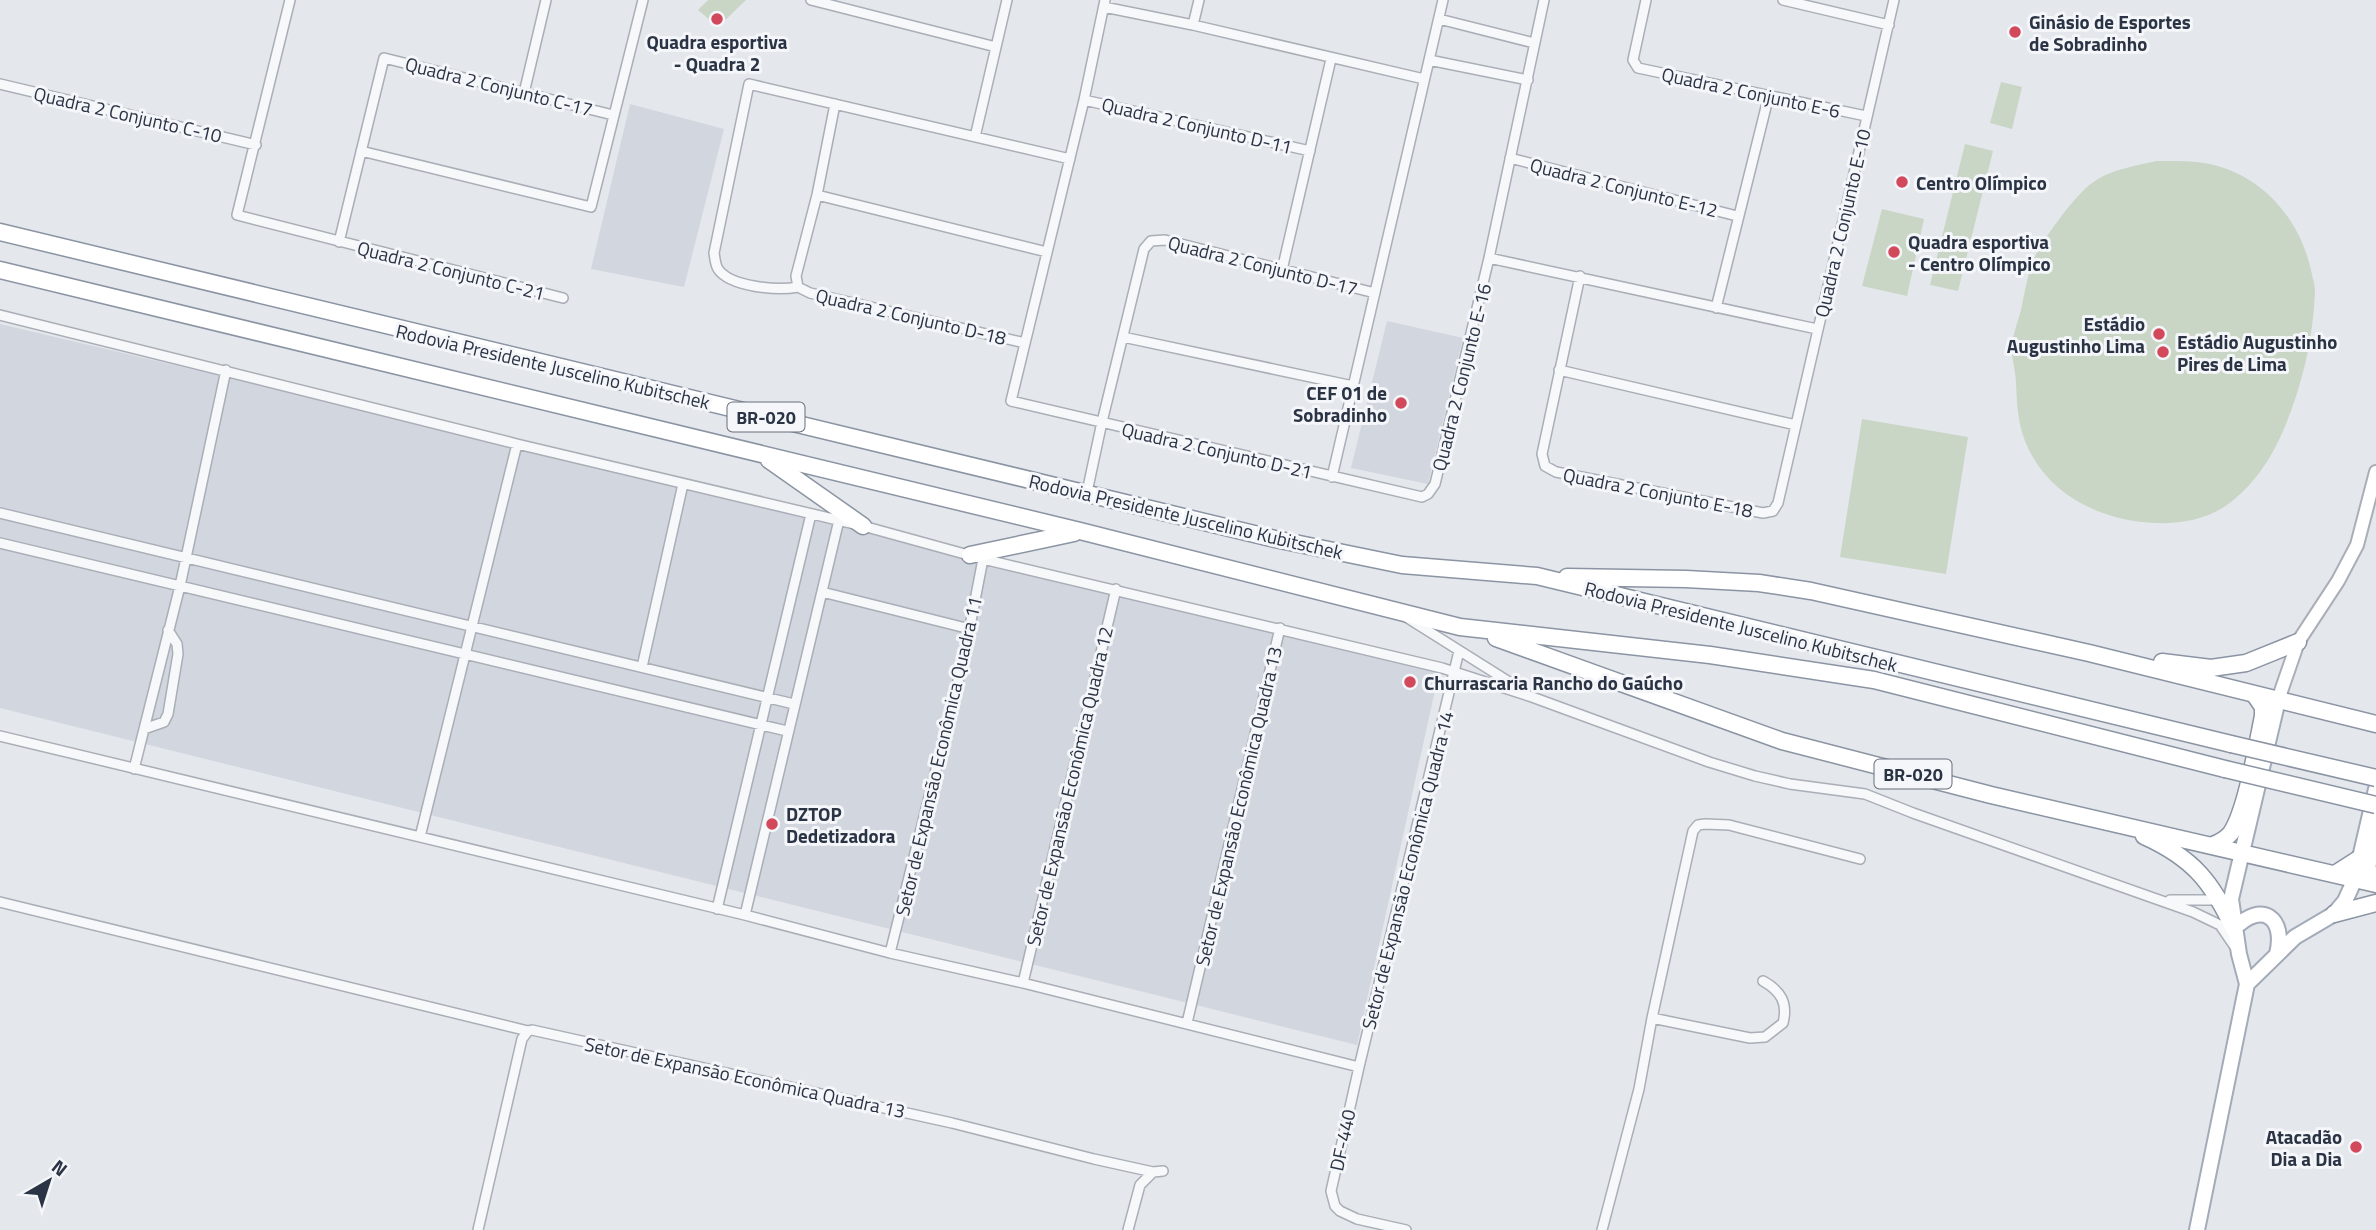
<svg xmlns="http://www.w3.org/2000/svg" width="2376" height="1230" viewBox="0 0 2376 1230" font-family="'Titillium Web',sans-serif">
	<rect width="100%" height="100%" fill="#e4e7ec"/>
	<path fill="#d2d6de" d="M630,104L724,129L684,287L591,269Z
		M1387,321L1463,338L1428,484L1351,468Z
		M0,324L1441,663L1357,1045L0,708Z"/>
	<path fill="#c9d6c5" d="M708,0H746L718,27L698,10Z
		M2001,82L2022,87L2012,129L1990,123Z
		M1965,144L1993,151L1958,291L1930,285Z
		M2157,161C2178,161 2200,160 2221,167C2268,182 2300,222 2311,270C2312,276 2315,284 2315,290C2314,323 2308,358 2298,390C2285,432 2267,474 2231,502C2201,526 2155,527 2119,518C2080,508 2047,486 2029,450C2018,428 2017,407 2016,383C2016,371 2011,358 2012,346C2013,334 2018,321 2021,310C2024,295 2027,278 2032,263C2039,244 2075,195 2092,183C2111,169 2135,166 2157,161Z
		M1882,209L1924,219L1907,296L1862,286Z
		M1862,419L1968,437L1946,574L1840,557Z"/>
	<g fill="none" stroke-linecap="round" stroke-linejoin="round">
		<defs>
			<path id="minor" d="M290,0L237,215L563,298
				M811,0L996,47
				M1105,0L1084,100L1011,401L1422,497L1428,494L1435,484L1489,258L1544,0
				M1646,0L1633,60L1638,68L1866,116
				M1783,0L1889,25
				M1104,7L1193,25L1424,79
				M1439,19L1534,43
				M1193,25L1199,0
				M1429,60L1528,80
				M0,84L256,145
				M524,93L546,0
				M1084,100L1310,151
				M975,137L1007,0
				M361,151L591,207L643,0
				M1510,158L1737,216
				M817,195L1047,252
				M339,242L384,58L613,115
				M1489,258L1817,329
				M1282,270L1331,59
				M1580,276L1542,454L1545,466L1556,472L1763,513L1773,511L1778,503L1894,0
				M798,287C778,291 730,287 718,269C715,264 715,258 714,253L749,84L1070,159
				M798,287L810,293L1025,343
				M798,287L796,276L817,195L835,104
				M1716,308L1769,95
				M0,315L517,444L863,526L983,559L1442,668L1532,697L1709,762L1755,776L1790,784L1865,794L1913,813L2193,912L2220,925L2235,947
				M1123,337L1353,386
				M1559,370L1796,425
				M1332,477L1443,0
				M1087,492L1102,422L1144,249L1151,241L1165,240L1375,293
				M0,513L794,704
				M0,543L787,731
				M822,592L970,629
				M1406,617L1522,690
				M642,667L683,484
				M144,729L164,722L168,714L178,654L177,644L168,630
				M0,736L745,915L890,953L1023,983L1359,1067
				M134,769L180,586L226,370
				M420,837L517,444
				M2170,900H2219
				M0,902L528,1031
				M717,909L811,514
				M745,915L839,520
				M890,953L964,657L983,559
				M1023,983L1116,589
				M1652,1018L1750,1038L1765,1037L1783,1023C1788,1003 1781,991 1763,981
				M1187,1023L1280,628
				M478,1230L522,1039L528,1031L532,1030L952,1123L1094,1159L1153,1172L1163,1171
				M1128,1230L1140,1185L1153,1172
				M1406,1230L1357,1219L1340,1211L1335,1206L1331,1191L1359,1067L1459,651
				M1602,1230L1639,1089L1652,1018L1693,831L1698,825L1705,824L1729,825L1860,859"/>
			<path id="secondary" d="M2278,700L2298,642L2338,581L2357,545L2376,472"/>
			<path id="primary" d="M2234,929C2262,900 2286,918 2277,954
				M2247,984L2295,937L2334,914L2345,901L2355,879L2376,789
				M2197,1230L2247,984L2239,954L2231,899L2278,700"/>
			<path id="trunk" d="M0,232L1275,539L1402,565L1537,576L2231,744
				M0,270L1080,531L1460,627L1710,655L1874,680L2225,769
				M769,460L863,526
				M970,555L1074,533
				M1567,577L1686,579L1759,583L1811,591L2089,653L2376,724
				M1496,638L1782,741L1991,795L2376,884
				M2162,662L2211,668L2246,663L2298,642
				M2376,825L2367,868L2376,882
				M2144,836C2193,858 2212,882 2234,929
				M2213,845C2221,842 2226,839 2231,833C2246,811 2257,745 2263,716V707L2254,694
				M2335,874L2360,858
				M2334,914L2376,903"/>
		</defs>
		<use href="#minor" stroke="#a9aeb7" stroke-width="12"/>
		<use href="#secondary" stroke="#a9aeb7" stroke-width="16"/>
		<use href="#primary" stroke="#a3abb8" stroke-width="18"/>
		<use href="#trunk" stroke="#8b94a3" stroke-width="19"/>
		<use href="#minor" stroke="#f7f8fa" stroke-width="9"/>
		<use href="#secondary" stroke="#fff" stroke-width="12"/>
		<use href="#primary" stroke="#fff" stroke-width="14"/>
		<use href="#trunk" stroke="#fff" stroke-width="16"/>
		<defs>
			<path id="trunk-bridge" d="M2231,744L2376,778
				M2225,769L2376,805"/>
		</defs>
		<use href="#trunk-bridge" stroke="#8b94a3" stroke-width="19" stroke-linecap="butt"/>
		<use href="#trunk-bridge" stroke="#fff" stroke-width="16"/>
	</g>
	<g fill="#d1495b" stroke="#f4f6f9" stroke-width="2.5">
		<circle cx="717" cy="19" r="7"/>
		<circle cx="2015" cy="32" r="7"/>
		<circle cx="1902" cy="182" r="7"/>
		<circle cx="1894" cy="252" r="7"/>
		<circle cx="2159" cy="334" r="7"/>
		<circle cx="2163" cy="352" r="7"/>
		<circle cx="1401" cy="403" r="7"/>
		<circle cx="1410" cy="682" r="7"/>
		<circle cx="772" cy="824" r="7"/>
		<circle cx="2356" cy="1147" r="7"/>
	</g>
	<g text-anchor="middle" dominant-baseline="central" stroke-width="6" stroke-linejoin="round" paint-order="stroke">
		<g fill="#f4f6f9" stroke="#676e7b" stroke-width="2">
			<rect x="727.5" y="402.5" width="77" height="29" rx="5"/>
			<rect x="1874.5" y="759.5" width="77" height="29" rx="5"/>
		</g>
		<g font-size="18" font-weight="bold" fill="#2b3445">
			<text x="766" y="417">BR-020</text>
			<text x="1913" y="774">BR-020</text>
		</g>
		<g font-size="19" font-weight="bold" fill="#2b3445" stroke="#f4f6f9" text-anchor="start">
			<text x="2029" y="21">Ginásio de Esportes<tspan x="2029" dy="22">de Sobradinho</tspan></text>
			<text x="717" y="41" text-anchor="middle">Quadra esportiva<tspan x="717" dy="22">- Quadra 2</tspan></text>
			<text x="1916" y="182">Centro Olímpico</text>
			<text x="1908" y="241">Quadra esportiva<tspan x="1908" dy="22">- Centro Olímpico</tspan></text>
			<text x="2145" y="323" text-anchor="end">Estádio<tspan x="2145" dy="22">Augustinho Lima</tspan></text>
			<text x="2177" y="341">Estádio Augustinho<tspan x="2177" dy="22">Pires de Lima</tspan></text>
			<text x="1387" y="392" text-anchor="end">CEF 01 de<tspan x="1387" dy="22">Sobradinho</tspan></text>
			<text x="1424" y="682">Churrascaria Rancho do Gaúcho</text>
			<text x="786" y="813">DZTOP<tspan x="786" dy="22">Dedetizadora</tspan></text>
			<text x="2342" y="1136" text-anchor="end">Atacadão<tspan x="2342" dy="22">Dia a Dia</tspan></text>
		</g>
		<g font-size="19" fill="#2b3445" stroke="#f4f6f9">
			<text transform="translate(499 86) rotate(14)">Quadra 2 Conjunto C-17</text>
			<text transform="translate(1751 92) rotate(12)">Quadra 2 Conjunto E-6</text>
			<text transform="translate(128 114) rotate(13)">Quadra 2 Conjunto C-10</text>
			<text transform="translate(1197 125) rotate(13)">Quadra 2 Conjunto D-11</text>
			<text transform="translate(1624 187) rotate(14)">Quadra 2 Conjunto E-12</text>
			<text transform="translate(1842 223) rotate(-77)">Quadra 2 Conjunto E-10</text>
			<text transform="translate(1263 265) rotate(14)">Quadra 2 Conjunto D-17</text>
			<text transform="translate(451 270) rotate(14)">Quadra 2 Conjunto C-21</text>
			<text transform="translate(911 316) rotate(13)">Quadra 2 Conjunto D-18</text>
			<text transform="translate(553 366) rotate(13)">Rodovia Presidente Juscelino Kubitschek</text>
			<text transform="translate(1461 377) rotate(-76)">Quadra 2 Conjunto E-16</text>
			<text transform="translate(1217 450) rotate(13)">Quadra 2 Conjunto D-21</text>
			<text transform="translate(1658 492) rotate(11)">Quadra 2 Conjunto E-18</text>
			<text transform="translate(1186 516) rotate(13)">Rodovia Presidente Juscelino Kubitschek</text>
			<text transform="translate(1741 626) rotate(14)">Rodovia Presidente Juscelino Kubitschek</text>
			<text transform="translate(938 756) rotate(-77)">Setor de Expansão Econômica Quadra 11</text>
			<text transform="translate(1069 786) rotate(-77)">Setor de Expansão Econômica Quadra 12</text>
			<text transform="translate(1238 806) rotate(-77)">Setor de Expansão Econômica Quadra 13</text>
			<text transform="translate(1407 870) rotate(-76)">Setor de Expansão Econômica Quadra 14</text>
			<text transform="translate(745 1077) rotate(12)">Setor de Expansão Econômica Quadra 13</text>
			<text transform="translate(1342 1140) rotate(-78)">DF-440</text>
		</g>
	</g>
	<g transform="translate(49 1181) rotate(39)" stroke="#f4f6f9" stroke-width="5" paint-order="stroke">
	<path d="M0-5L12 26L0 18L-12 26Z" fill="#2b3445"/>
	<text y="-10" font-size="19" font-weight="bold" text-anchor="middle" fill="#2b3445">N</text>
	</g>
</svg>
